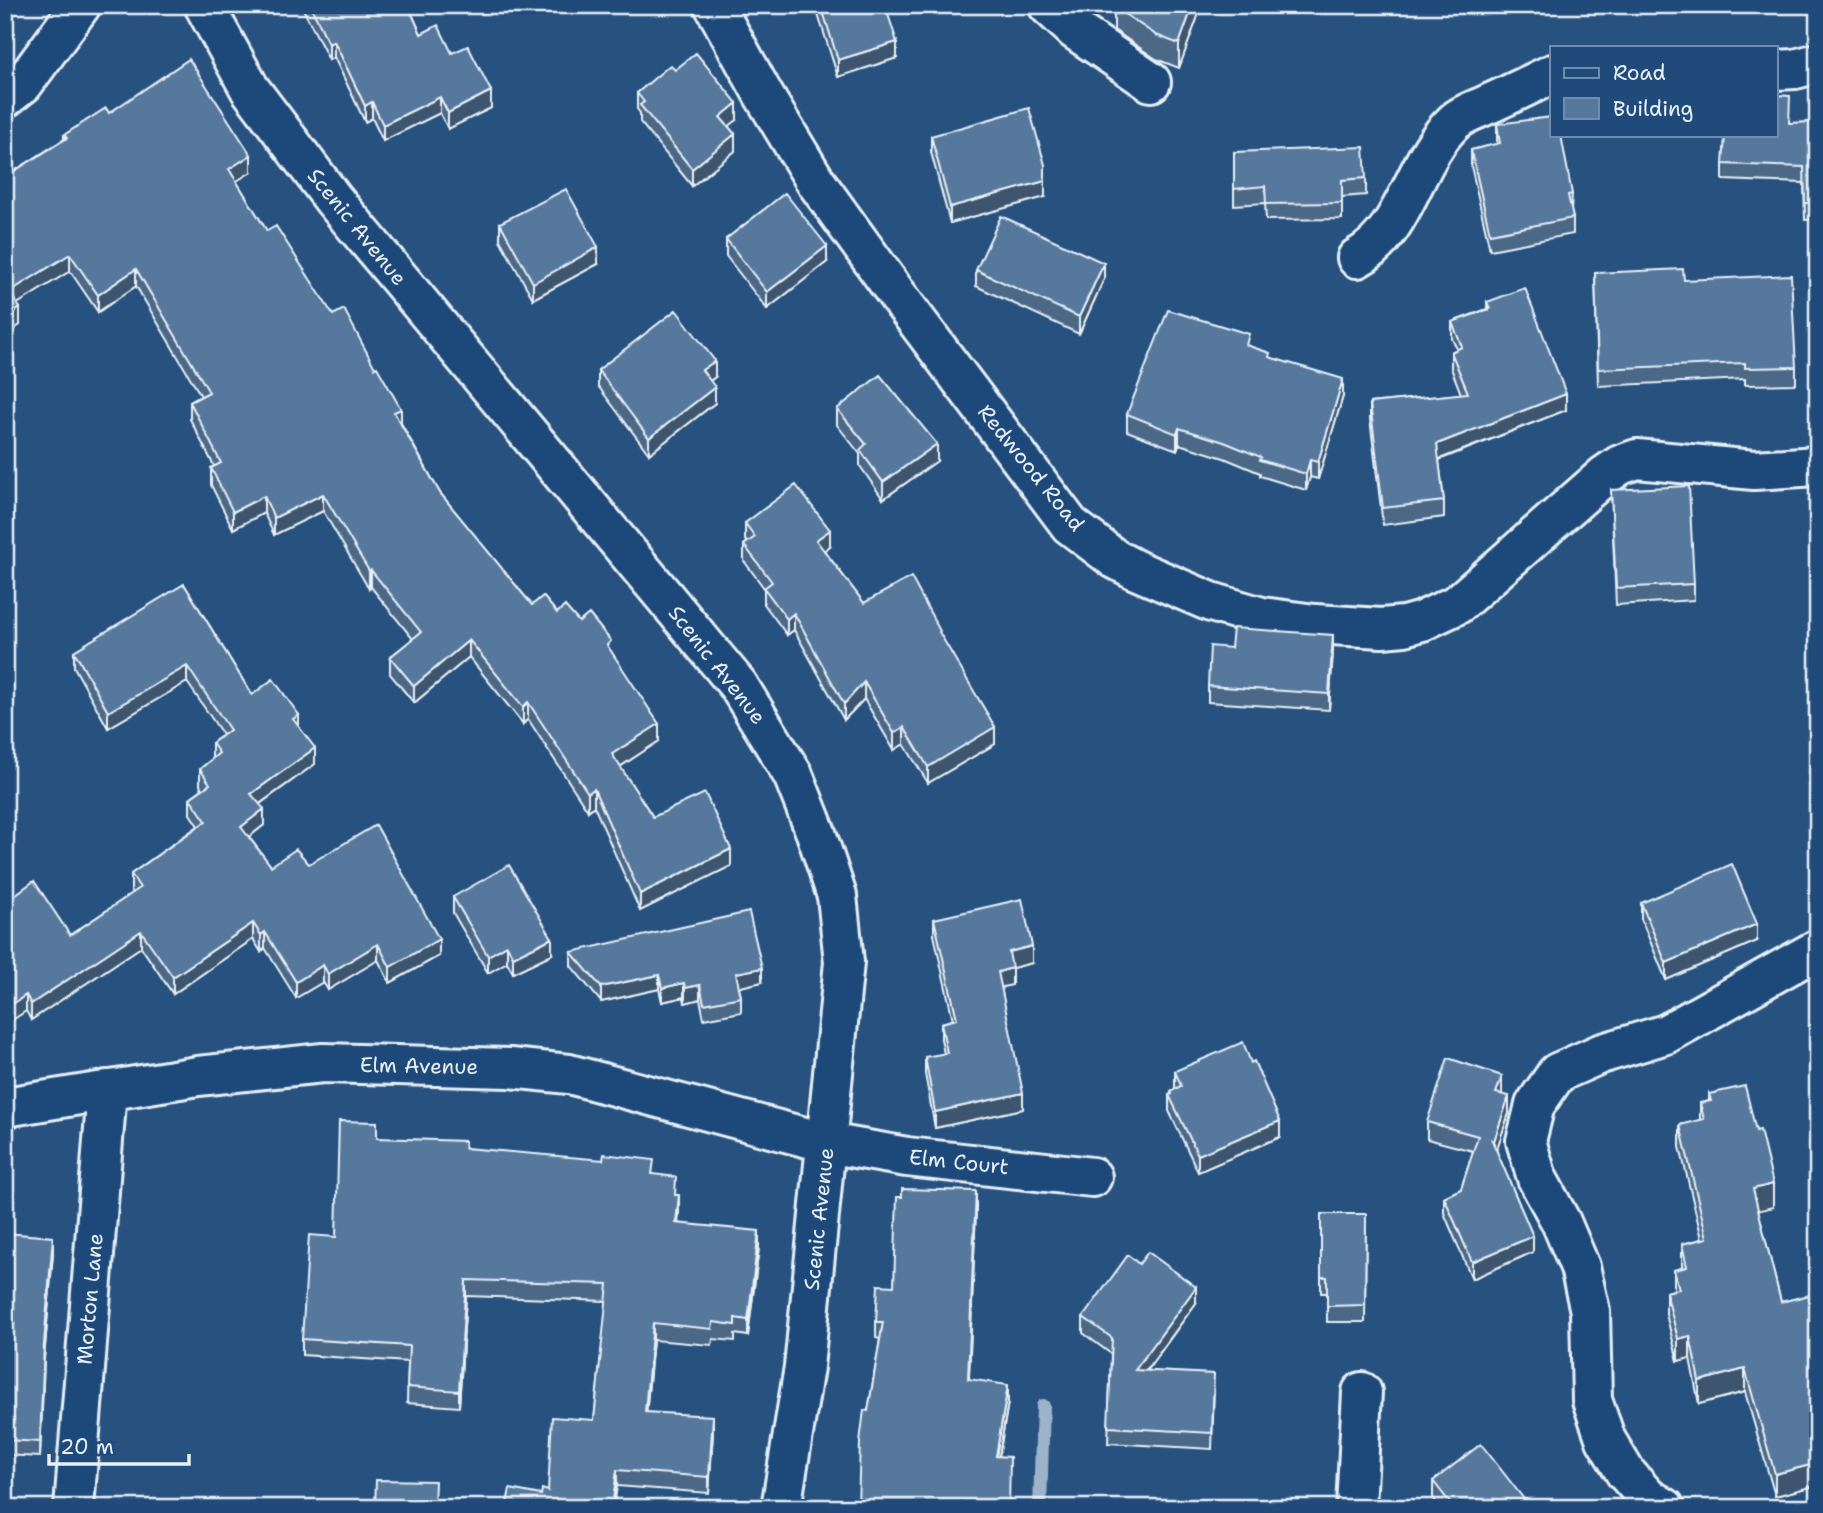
<svg xmlns="http://www.w3.org/2000/svg" width="1823" height="1513" viewBox="0 0 1823 1513" font-family="'Shantell Sans',sans-serif">
	<rect width="100%" height="100%" fill="#27517f"/>
	<filter id="ink" filterUnits="userSpaceOnUse"><feTurbulence type="fractalNoise" baseFrequency=".0143" numOctaves="2"/><feDisplacementMap in="SourceGraphic" scale="14" xChannelSelector="R" yChannelSelector="G"/><feConvolveMatrix kernelMatrix="1 2 1 2 8 2 1 2 1" color-interpolation-filters="sRGB"/></filter>
	<g filter="url(#ink)">
		<g fill="none" stroke-linecap="round" stroke-linejoin="round">
			<path stroke="#9db3c9" stroke-width="14" d="M1040,1508L1043,1406"/>
			<defs>
				<path id="minor" d="M204,5L250,89L333,199L738,685L793,775L816,833L837,896L844,962L804,1367L781,1508
					M714,5L763,94L816,182L898,296L1070,525L1115,559L1136,570L1211,602L1262,617L1315,624L1382,628L1404,626L1422,621L1458,604L1604,476L1620,465L1637,459L1754,470L1818,466
					M1048,5L1075,30L1151,82
					M1776,70L1795,69L1818,63
					M5,98L23,84L81,5
					M1357,258C1406,232 1414,158 1455,121C1463,114 1475,110 1484,106C1507,96 1529,85 1552,74
					M5,1107L198,1076L323,1063L510,1068L569,1074L827,1143L907,1157L1092,1177
					M74,1508L107,1090
					M1356,1508L1362,1392
					M1665,1508L1648,1498L1625,1472L1606,1440L1592,1400L1590,1311L1580,1267L1561,1222L1537,1178L1526,1141L1535,1105L1557,1073L1600,1054L1666,1034L1818,949"/>
			</defs>
			<use href="#minor" stroke="#e8f1f8" stroke-width="44"/>
			<use href="#minor" stroke="#1f4a7a" stroke-width="38"/>
		</g>
		<path fill="#4b6787" stroke="#e8f1f8" stroke-width="2" d="M301,5H408L421,34L452,53L491,108L448,129L440,113L383,141L372,118L365,122L334,57L329,60Z
			M815,5H885L897,58L838,77Z
			M1202,5L1179,68L1156,59L1114,30V7Z
			M675,70L737,120L728,126L735,151L692,186L640,122V113L637,109V93Z
			M109,113L251,172L236,181L267,231L401,423L440,493L532,605L579,622L611,651L659,741L620,767L653,817L731,866L640,911L594,806L588,811L528,719L523,724L469,657L414,703L390,674V657L413,639L371,587L369,589L323,511L274,535L264,513L233,529L211,485V468L214,466L190,419V402L201,396L136,286L98,312L70,271L17,304L20,325L5,335V177L64,139V135Z
			M1818,122V219L1805,220L1804,183L1723,180V164L1789,123Z
			M1497,124L1572,194L1571,211L1573,218V234L1490,250L1471,166V150L1497,144Z
			M931,136L1045,197L950,223L931,152Z
			M1234,152L1366,178V195L1342,197V219L1266,220L1265,203L1234,205Z
			M500,223L598,264L533,299L500,240Z
			M726,239L827,262L767,309L726,256Z
			M976,270L1104,279L1079,334L976,286Z
			M1595,273L1684,280L1796,367V384L1745,385V379L1598,386Z
			M1487,302L1566,410L1439,460L1444,501V517L1383,525L1370,419V403L1461,394L1451,368V352L1457,349L1452,339V322L1487,309Z
			M1249,346L1343,396L1318,479L1310,477L1306,490L1260,476V473L1224,458L1179,444L1177,450L1127,431V414Z
			M598,370L715,377L710,381L715,403L649,454L598,386Z
			M837,409L937,461L883,499L860,466V454L837,425Z
			M1611,490L1694,584V600L1616,605Z
			M745,523L830,546L824,550L864,603L940,635L995,744L928,783L904,744L894,750L864,699L844,720L794,630L787,635L764,604V588L744,561V545L747,542L745,540Z
			M184,584L252,695L299,727L315,764L260,804L264,825L249,837L271,866L309,864L439,956L390,983L378,960L328,990L323,982L296,998L265,948L261,952L253,939L173,994L141,947L31,1020L26,1011L5,902L70,935L133,893L131,890V874L198,826L190,814V798L202,789L200,785V769L212,759V743L223,735L187,682L108,728L74,667V651Z
			M1231,648L1333,651L1329,710L1208,702V686Z
			M1818,780V807L1813,800V783Z
			M453,897L552,954L513,973L507,962L488,973L453,913Z
			M1641,903L1757,941L1666,980L1641,919Z
			M934,919L1032,963L1012,968V985L1001,987L1023,1109L935,1128L925,1074V1057L944,1054L941,1039V1023L953,1020L934,935Z
			M571,952L762,982L739,987L741,997V1012L704,1019L700,999L685,1003L684,997L662,1002L659,989L601,1002L571,966Z
			M1175,1071L1280,1137L1198,1172L1169,1111V1095L1171,1094V1091L1175,1089Z
			M1502,1092V1095L1509,1113L1496,1151L1533,1252L1472,1279L1444,1213V1197L1461,1189L1473,1151L1427,1139V1122Z
			M1709,1094L1773,1207L1758,1210L1781,1302L1818,1293V1485L1775,1496L1745,1392L1699,1404L1690,1358L1678,1361L1666,1314V1292L1674,1290V1270L1682,1268V1244L1702,1239L1680,1147V1125L1700,1120V1103L1709,1101Z
			M377,1138L465,1148L654,1174L676,1195L679,1212L678,1223L759,1247L748,1336L735,1334V1341L713,1339L712,1345L653,1340L646,1412L713,1432L709,1493L617,1486L541,1495L548,1491L594,1420L607,1301L466,1296L459,1407L407,1403L408,1362L302,1355V1339L336,1237Z
			M976,1208L969,1379L1008,1402L999,1457L1010,1508L868,1411L880,1339L876,1338V1322Z
			M1321,1214H1366L1365,1322H1327V1293H1321Z
			M5,1233L53,1253L44,1359L40,1457L5,1455Z
			M1196,1303L1147,1371L1214,1390L1212,1449L1108,1443L1111,1354L1083,1333V1317Z
			M1433,1481L1527,1508H1441L1433,1498Z"/>
		<path fill="#3d546e" stroke="#e8f1f8" stroke-width="2" d="M1193,5H1202L1179,68V44Z
			M334,41V57L329,60V44Z
			M897,42V58L838,77V60Z
			M491,91V108L448,129V113Z
			M440,97V113L383,141V125Z
			M372,102V118L365,122V106Z
			M737,103V120L720,133V117Z
			M735,134V151L692,186V169Z
			M251,155V172L229,186V169Z
			M1045,181V197L950,223V207Z
			M827,246V262L767,309V292Z
			M598,247V264L533,299V283Z
			M70,254V271L9,309V292Z
			M1104,263V279L1079,334V317Z
			M136,269V286L98,312V295Z
			M20,308V325L5,335V318Z
			M715,361V377L702,387V370Z
			M1343,379V396L1318,479V462Z
			M715,387V403L649,454V438Z
			M1566,394V410L1437,460V444Z
			M401,409V426L394,412Z
			M1179,428V444L1177,450V434Z
			M937,444V461L883,499V482Z
			M1310,460V477L1306,490V474Z
			M323,494V511L274,535V518Z
			M264,496V513L233,529V512Z
			M830,530V546L816,557V540Z
			M371,570V587L369,589V571Z
			M794,613V630L787,635V619Z
			M1333,635V651L1329,710V694Z
			M469,640V657L414,703V686Z
			M187,666V682L108,728V712Z
			M864,682V699L844,720V704Z
			M528,702V719L523,724V707Z
			M299,715V731L293,719Z
			M659,724V741L612,772V754Z
			M904,727V744L894,750V733Z
			M995,727V744L928,783V767Z
			M315,748V764L251,810V794Z
			M594,789V806L588,811V793Z
			M264,809V825L241,843V827Z
			M731,849V866L640,911V894Z
			M253,923V939L173,994V977Z
			M1757,924V941L1666,980V963Z
			M141,931V947L31,1020V1004Z
			M265,932V948L261,952V935Z
			M552,938V954L513,973V957Z
			M439,939V956L390,983V967Z
			M378,944V960L328,990V974Z
			M507,945V962L488,973V956Z
			M1032,946V963L1009,969V952Z
			M323,965V982L296,998V982Z
			M762,968V982L736,988V973Z
			M1012,968V985L998,988V972Z
			M659,975V989L601,1002V987Z
			M684,983V997L662,1002V988Z
			M700,985V999L685,1003V988Z
			M26,995V1011L5,1025V1009Z
			M1502,1076V1092L1496,1110V1093Z
			M1023,1093V1109L935,1128V1112Z
			M1509,1096V1113L1494,1157V1141Z
			M1280,1121V1137L1198,1172V1155Z
			M1773,1184V1207L1753,1212V1189Z
			M976,1191V1208L968,1396V1379Z
			M679,1195V1212L676,1240V1223Z
			M759,1231V1247L748,1336V1320Z
			M1533,1236V1252L1472,1279V1262Z
			M53,1237V1253L44,1359L40,1457L44,1344Z
			M466,1280V1296L459,1407V1391Z
			M1196,1287V1303L1135,1386V1370Z
			M653,1323V1340L645,1428V1412Z
			M1690,1336V1358L1678,1361V1339Z
			M1745,1369V1392L1699,1404V1381Z
			M1008,1385V1402L996,1473V1456Z
			M713,1416V1432L709,1493V1477Z
			M1818,1463V1485L1775,1496V1474Z
			M617,1470V1486L614,1508H612Z"/>
		<path fill="#57789d" stroke="#e8f1f8" stroke-width="2" d="M310,5H408L421,34L438,25L452,53L468,46L491,91L448,113L440,97L383,125L372,102L365,106L334,41L329,44Z
			M821,5H885L897,42L838,60Z
			M1115,5H1193L1179,44L1156,35L1114,7Z
			M696,53L737,103L720,117L735,134L692,169L640,105L644,102L637,93L670,65L675,70Z
			M189,59L251,155L229,169L267,231L276,226L333,315L344,309L375,368L377,367L401,409L394,412L440,493L532,605L543,596L557,613L565,606L579,622L589,614L611,641L607,645L659,724L612,754L653,817L705,793L731,849L640,894L594,789L588,793L528,702L523,707L469,640L414,686L390,657L421,632L371,570L369,571L323,494L274,518L264,496L233,512L211,468L221,463L190,402L209,392L136,269L98,295L70,254L9,292L20,308L5,318V177L67,138L64,135L106,108L109,113Z
			M1776,95L1790,96L1789,123L1818,122V203H1805L1804,167L1723,164L1725,135H1776Z
			M1029,108L1045,165V181L950,207L931,136Z
			M1552,117V135H1561L1572,194L1568,195L1573,218L1490,234L1471,150L1500,143L1497,124Z
			M1364,147L1366,178L1342,180V203L1266,204L1265,186L1234,189V152Z
			M566,189L598,247L533,283L500,223Z
			M785,193L827,246L767,292L726,239Z
			M1001,216L1104,263L1079,317L976,270Z
			M1683,269L1684,280L1791,275L1796,367L1745,368V363L1598,369L1595,273Z
			M1525,288L1566,394L1437,444L1444,501L1383,508L1370,403L1468,393L1451,352L1462,347L1452,322L1490,309L1487,302Z
			M676,310L715,361L702,370L715,387L649,438L598,370Z
			M1168,310L1249,334L1246,345L1270,353L1269,357L1343,379L1318,462L1310,460L1306,474L1260,460L1261,457L1224,442L1179,428L1177,434L1127,414Z
			M880,375L937,444L883,482L860,450L866,444L837,409Z
			M796,485L830,530L816,540L864,603L911,577L940,631L939,632L995,727L928,767L904,727L894,733L864,682L844,704L794,613L787,619L764,588L772,582L744,545L755,537L745,523Z
			M1689,486L1694,584L1616,588L1611,490Z
			M184,584L252,695L273,679L299,715L293,719L315,748L251,794L264,809L241,827L271,866L296,849L309,864L376,825L439,939L390,967L378,944L328,974L323,965L296,982L265,932L261,935L253,923L173,977L141,931L31,1004L26,995L5,1009V902L34,881L70,935L140,888L131,874L206,821L190,798L210,784L200,769L219,753L212,743L230,730L187,666L108,712L74,651Z
			M1233,628L1333,635L1329,694L1208,686L1210,646L1231,648Z
			M1818,780V790L1813,783Z
			M1732,864L1757,924L1666,963L1641,903Z
			M509,865L552,938L513,957L507,945L488,956L453,897Z
			M1022,899L1032,946L1009,952L1012,968L998,972L1023,1093L935,1112L925,1057L947,1053L941,1023L957,1019L934,919Z
			M749,912L762,968L736,973L741,997L704,1004L700,985L685,988L684,983L662,988L659,975L601,987L571,952Z
			M1243,1042L1251,1063L1254,1061L1280,1121L1198,1155L1169,1095L1172,1094L1171,1091L1181,1086L1175,1071Z
			M1448,1058L1502,1076L1496,1093L1509,1096L1494,1141L1492,1140L1533,1236L1472,1262L1444,1197L1461,1189L1478,1136L1427,1122Z
			M1745,1086L1756,1131L1760,1130L1773,1184L1753,1189L1781,1302L1818,1293V1463L1775,1474L1745,1369L1699,1381L1690,1336L1678,1339L1666,1292L1679,1289L1674,1270L1687,1267L1682,1244L1707,1238L1680,1125L1704,1119L1700,1103L1711,1101L1709,1094Z
			M339,1121L377,1122V1138L465,1141V1148L603,1160L604,1154L654,1160L652,1174L676,1177L675,1195H679L676,1223L759,1231L748,1320L735,1318V1325L713,1322L712,1329L653,1323L645,1412L713,1416L709,1477L617,1470L612,1508H506L510,1489L541,1495L542,1489L548,1491L552,1417L594,1420L608,1284L466,1280L459,1391L407,1387L409,1346L302,1339L309,1235L336,1237Z
			M902,1189L976,1191L968,1379L1008,1385L996,1456L1010,1457L1009,1508H858L860,1442L864,1410L868,1411L883,1322H876L878,1285L894,1286L897,1197H902Z
			M1321,1214H1366L1365,1305L1327,1306V1277H1321Z
			M5,1233L53,1237L44,1344L40,1442L5,1440Z
			M1148,1252L1196,1287L1135,1370L1214,1374L1212,1433L1108,1427L1112,1338L1083,1317L1128,1255L1139,1264Z
			M1481,1444L1527,1503L1521,1508H1454L1433,1481Z
			M376,1480L435,1481L434,1508H375Z"/>
	</g>
	<g text-anchor="middle" dominant-baseline="central" stroke-width="5" stroke-linejoin="round" paint-order="stroke">
		<g font-size="21" fill="#e8f1f8" stroke="#1f4a7a">
			<text transform="translate(357 227) rotate(51)">Scenic Avenue</text>
			<text transform="translate(1031 468) rotate(51)">Redwood Road</text>
			<text transform="translate(717 665) rotate(52)">Scenic Avenue</text>
			<text transform="translate(419 1066) rotate(1)">Elm Avenue</text>
			<text transform="translate(959 1162) rotate(6)">Elm Court</text>
			<text transform="translate(819 1219) rotate(-84)">Scenic Avenue</text>
			<text transform="translate(90 1299) rotate(-85)">Morton Lane</text>
		</g>
	</g>
	<rect width="1823" height="1513" fill="none" stroke="#1f4a7a" stroke-width="28"/>
	<rect x="14" y="14" width="1795" height="1485" fill="none" stroke="#e8f1f8" stroke-width="2.5" filter="url(#ink)"/>
	<rect x="1550" y="46" width="228" height="91" fill="#1f4a7a" stroke="#6f8dac" stroke-width="2"/>
	<rect x="1564" y="68" width="35" height="10" fill="#1f4a7a" stroke="#6f8dac" stroke-width="2"/>
	<text x="1613" y="80" font-size="21" fill="#e8f1f8">Road</text>
	<rect x="1564" y="98" width="35" height="21" fill="#57789d" stroke="#6f8dac" stroke-width="2"/>
	<text x="1613" y="116" font-size="21" fill="#e8f1f8">Building</text>
	<path d="M49 1454v10h140v-10" fill="none" stroke="#e8f1f8" stroke-width="3.5"/>
	<text x="60" y="1454" font-size="21" fill="#e8f1f8" stroke="#1f4a7a" stroke-width="5" paint-order="stroke">20 m</text>
</svg>
